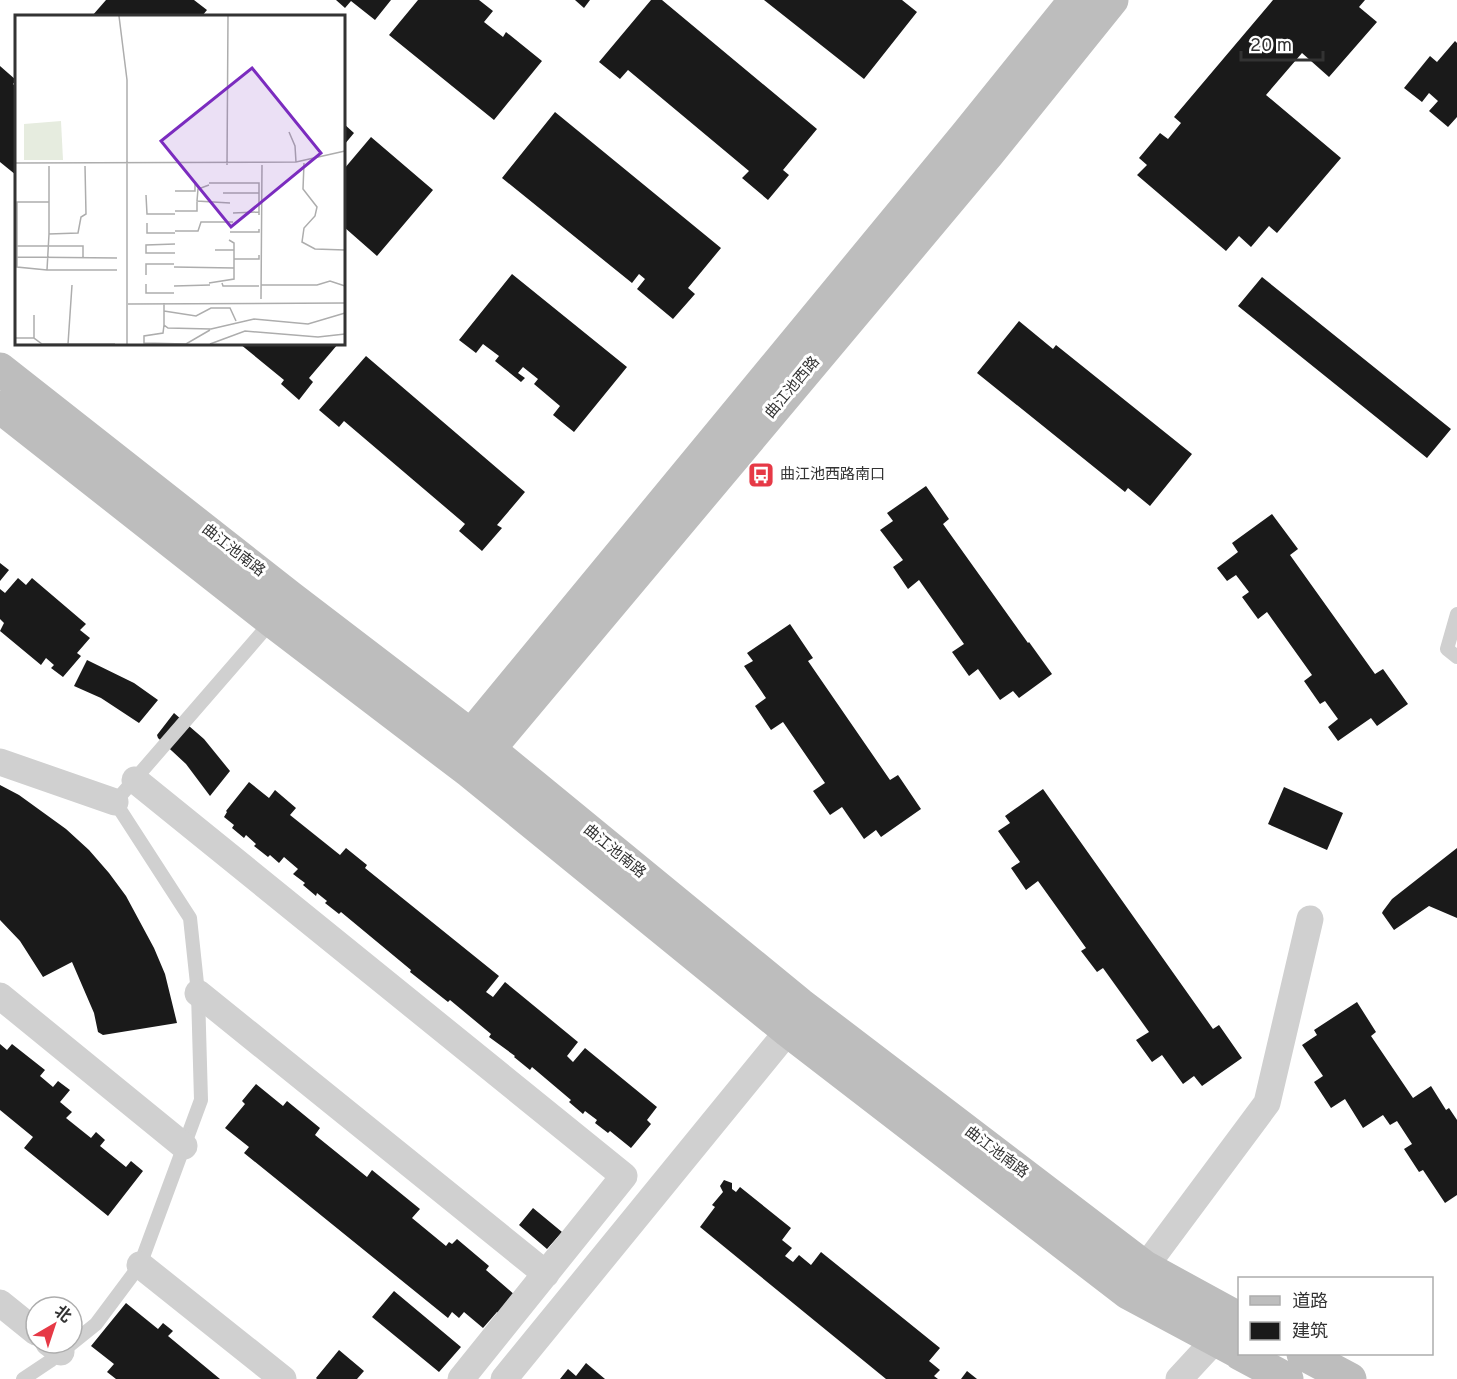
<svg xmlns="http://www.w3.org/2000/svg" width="1457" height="1379" viewBox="0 0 1457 1379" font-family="Overpass,'Noto Sans SC',sans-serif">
	<rect width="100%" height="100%" fill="#fff"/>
	<path fill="#1a1a1a" d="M106,0H194L207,10L202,16H92Z
		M336,0H391L375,20L351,1L345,8Z
		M418,0H479L493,11L484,22L503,37L506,32L542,61L494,120L389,35Z
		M575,0H590L584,8Z
		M651,0H662L817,129L783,170L789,175L768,200L742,178L749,171L628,70L620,79L599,62Z
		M764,0H902L917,12L864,79Z
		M1273,0H1365L1359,7L1377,22L1329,77L1302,53L1266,95L1341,158L1277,233L1269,226L1251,247L1239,236L1226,251L1137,175L1147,165L1139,158L1160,133L1168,139L1181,123L1174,117Z
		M1455,41L1457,43V117L1448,127L1429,111L1438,101L1429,93L1422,102L1404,88L1430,56L1437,62Z
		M0,66L16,80L13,84L16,87V175L0,162Z
		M555,112L721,248L688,288L695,294L673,319L637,289L645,279L639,274L632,283L502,178Z
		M344,124L354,133L344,145Z
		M371,137L433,190L377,256L344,227V169Z
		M512,274L627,367L574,432L553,415L560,406L534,384L538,379L523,367L518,373L525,378L521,382L495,361L499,356L483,344L476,353L459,340Z
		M1262,277L1451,429L1427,458L1238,306Z
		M1019,321L1053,349L1056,345L1192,454L1150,506L1128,488L1125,492L977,373Z
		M240,344H338L309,378L313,382L299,400L281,384L284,380Z
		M366,356L525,492L497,525L502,528L482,551L459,531L465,524L344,421L339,427L319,410Z
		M926,486L949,519L943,524L1028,643L1029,642L1052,674L1019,698L1013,691L1000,700L978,669L969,676L952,652L964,644L919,580L908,589L893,567L903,560L880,530L893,521L887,513Z
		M1272,514L1298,549L1290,555L1375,674L1383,669L1408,704L1377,726L1371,718L1338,741L1328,727L1338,719L1325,701L1320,704L1304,681L1312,675L1267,612L1258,619L1242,597L1249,592L1236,575L1227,581L1217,568L1238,552L1232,543Z
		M0,563L9,570L0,581Z
		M18,578L26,585L32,578L86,624L80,630L90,638L77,653L81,656L63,677L51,668L54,665L46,658L41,665L0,631L4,623L0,619V589L5,593Z
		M790,624L813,658L808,661L890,780L898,775L921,809L881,837L876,830L864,839L842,807L830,815L813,791L825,783L783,722L771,730L755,706L766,698L744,666L753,661L747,653Z
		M87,660L134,683L158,700L139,723L101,698L74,686Z
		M174,713L204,739L230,771L210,796L186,764L158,738L157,735Z
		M249,782L269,798L275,790L296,808L290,815L340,855L346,848L367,865L365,868L499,976L486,992L493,997L505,982L578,1042L567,1056L573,1062L585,1048L657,1107L647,1120L651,1124L631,1148L610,1131L608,1133L595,1123L597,1120L585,1111L583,1114L569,1102L571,1100L532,1067L530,1070L514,1057L515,1056L489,1037L491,1034L450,1000L448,1002L410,972L411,970L341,912L339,914L325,903L327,901L317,893L316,896L303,885L305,883L293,874L298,869L284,857L279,863L270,855L268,857L254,846L256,844L246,835L244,838L232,828L234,825L224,817L227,812L226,811Z
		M0,785L19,795L66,829L89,850L109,873L126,896L154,948L165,974L177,1023L103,1035L98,1032L94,1013L72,962L43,977L20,941L0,920Z
		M1284,787L1343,813L1327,850L1268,824Z
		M1043,789L1213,1029L1219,1025L1242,1058L1202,1086L1194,1076L1183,1084L1162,1055L1152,1062L1136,1040L1149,1032L1103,968L1097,972L1081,951L1086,948L1038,881L1026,890L1011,868L1020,862L998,831L1010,823L1005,816Z
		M1457,848V918L1429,906L1394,930L1382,913L1383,911L1392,899Z
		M1357,1002L1376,1032L1371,1036L1413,1098L1431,1086L1446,1110L1449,1108L1457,1120V1195L1445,1203L1423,1170L1419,1172L1404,1149L1412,1144L1397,1121L1390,1125L1383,1115L1363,1128L1345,1099L1331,1108L1314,1082L1323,1076L1302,1045L1317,1035L1314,1030Z
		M0,1044L7,1050L12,1044L45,1070L40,1076L53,1087L58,1081L70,1090L60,1102L72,1112L66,1118L91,1138L96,1132L105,1140L100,1146L126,1167L131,1161L143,1171L108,1216L24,1148L33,1137L0,1110Z
		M256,1084L283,1106L287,1101L320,1128L315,1135L367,1177L372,1170L420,1209L412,1218L446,1246L449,1242L452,1244L457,1239L489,1266L486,1270L516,1296L500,1315L497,1312L483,1328L464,1312L459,1318L452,1312L448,1318L244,1153L249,1147L225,1128L245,1104L242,1101Z
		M724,1180L732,1183V1189L736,1192L740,1187L791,1228L782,1240L792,1248L785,1256L793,1262L799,1255L811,1265L821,1252L940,1348L929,1361L940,1370L934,1376L938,1379H886L700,1227L715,1207L712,1205L723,1192L720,1186Z
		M533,1208L562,1232L547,1249L519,1225Z
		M394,1291L461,1347L439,1372L372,1317Z
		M126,1303L158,1329L163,1323L173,1331L168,1336L220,1379H116L107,1372L114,1364L91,1346Z
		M339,1350L364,1371L357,1379H317L316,1378Z
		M586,1363L605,1379H560L568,1369L576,1376Z
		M967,1371L977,1379H961Z"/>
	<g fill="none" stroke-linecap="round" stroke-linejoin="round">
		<path stroke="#d0d0d0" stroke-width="14" d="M1457,614L1447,649L1457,657
			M23,1379L50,1361L96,1324L140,1265L201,1100L198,993L190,918L115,802L272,621"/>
		<path stroke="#d0d0d0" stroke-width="27" d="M0,762L115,802
			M135,780L624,1176L461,1379
			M198,993L546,1274
			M0,996L184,1146
			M140,1265L283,1379
			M1145,1267L1267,1103L1310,919
			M0,1303L36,1332
			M49,1343L61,1352
			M504,1379L788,1031
			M1179,1379L1215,1340"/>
		<path stroke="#bdbdbd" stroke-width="33" d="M0,369L290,597L489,749L800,1004L1145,1267L1240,1319
			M0,407L272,621L470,772L788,1031L1128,1293L1240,1353
			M463,745L966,135L1075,0
			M475,766L988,154L1112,0
			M1240,1354L1287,1379
			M1303,1354L1350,1379"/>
	</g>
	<defs>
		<symbol id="bus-square" viewBox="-11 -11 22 22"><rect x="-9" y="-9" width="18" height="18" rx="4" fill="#e63946" stroke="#fff"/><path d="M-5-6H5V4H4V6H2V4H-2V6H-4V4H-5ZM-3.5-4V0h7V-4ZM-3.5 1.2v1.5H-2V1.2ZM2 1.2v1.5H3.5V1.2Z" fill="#fff"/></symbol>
	</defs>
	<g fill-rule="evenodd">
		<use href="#bus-square" x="746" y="460" width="30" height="30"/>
	</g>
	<g text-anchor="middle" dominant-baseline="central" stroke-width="6" stroke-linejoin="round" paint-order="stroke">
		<g font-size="15" fill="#333" stroke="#fff">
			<text transform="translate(793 388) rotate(-50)">曲江池西路</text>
			<text transform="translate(233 551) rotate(38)">曲江池南路</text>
			<text transform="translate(614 852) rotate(39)">曲江池南路</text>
			<text transform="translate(996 1153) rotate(37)">曲江池南路</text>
		</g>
		<g font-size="15" fill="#333" stroke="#fff" text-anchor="start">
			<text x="780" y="475">曲江池西路南口</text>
		</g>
	</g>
	<g transform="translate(15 15)">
		<rect width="330" height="330" fill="#fff"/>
		<path d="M46,106L48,145H9V109Z" fill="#e6ecdf"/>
		<path fill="none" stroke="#adadad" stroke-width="1.5" d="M104,1L112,65V329M274,117L280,131L281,147M0,148L281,147L330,136M289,148L288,174L302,192L300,201L289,213L287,227L300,234L330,235M212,150L213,1M34,151V219L63,218L66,202L71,199L70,151M194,168H244V200M194,170L183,174L182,186L215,188M160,176H180V169M208,178H244M131,180L132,199H160M160,196H182V186M218,198L244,197M132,208V218H160M160,216H183L186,207H218M215,217H244V214M34,219L32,255H102M2,231H68V243M200,235H219M160,238H131V230L160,229M2,242L102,243M219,244H244V240M159,252L219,253M32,255L2,252V187H34M131,260V249H159M194,268L219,264V228L214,225M207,268L208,271H244M131,269V278H159M246,270H302L315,266L330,271M159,271L195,270M246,284L247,150M149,288V310L153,313L196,314L239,304L293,309L330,298M113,289L330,288M149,296L181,301L196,293H215L221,306M19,300V323L27,329H100M149,310L148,318L129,321V328L171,329L195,315M0,323H19M53,329L57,270M195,329L230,316L303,322L330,319"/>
		<path fill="#7b2cbf" fill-opacity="0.15" stroke="#7b2cbf" stroke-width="3" d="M237,53L306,138L216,212L146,126Z"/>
		<rect width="330" height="330" fill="none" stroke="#333" stroke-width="3"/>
	</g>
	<rect x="1238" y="1277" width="195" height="78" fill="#ffffff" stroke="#adadad" stroke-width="1.5"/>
	<rect x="1250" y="1296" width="30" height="9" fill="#bdbdbd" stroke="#adadad" stroke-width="1.5"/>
	<text x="1292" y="1307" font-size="18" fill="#333333">道路</text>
	<rect x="1250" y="1322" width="30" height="18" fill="#1a1a1a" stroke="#adadad" stroke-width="1.5"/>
	<text x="1292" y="1337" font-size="18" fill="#333333">建筑</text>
	<g transform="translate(54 1325) rotate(39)"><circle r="28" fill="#ffffff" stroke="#adadad" stroke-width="1.5"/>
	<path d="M0-4.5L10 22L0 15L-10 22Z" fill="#e63946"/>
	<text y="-9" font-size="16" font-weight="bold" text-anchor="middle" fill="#333333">北</text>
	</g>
	<path d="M1241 51v9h82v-9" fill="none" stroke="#333333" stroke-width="3"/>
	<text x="1250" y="51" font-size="18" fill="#333333" stroke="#ffffff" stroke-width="4.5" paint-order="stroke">20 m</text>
</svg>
